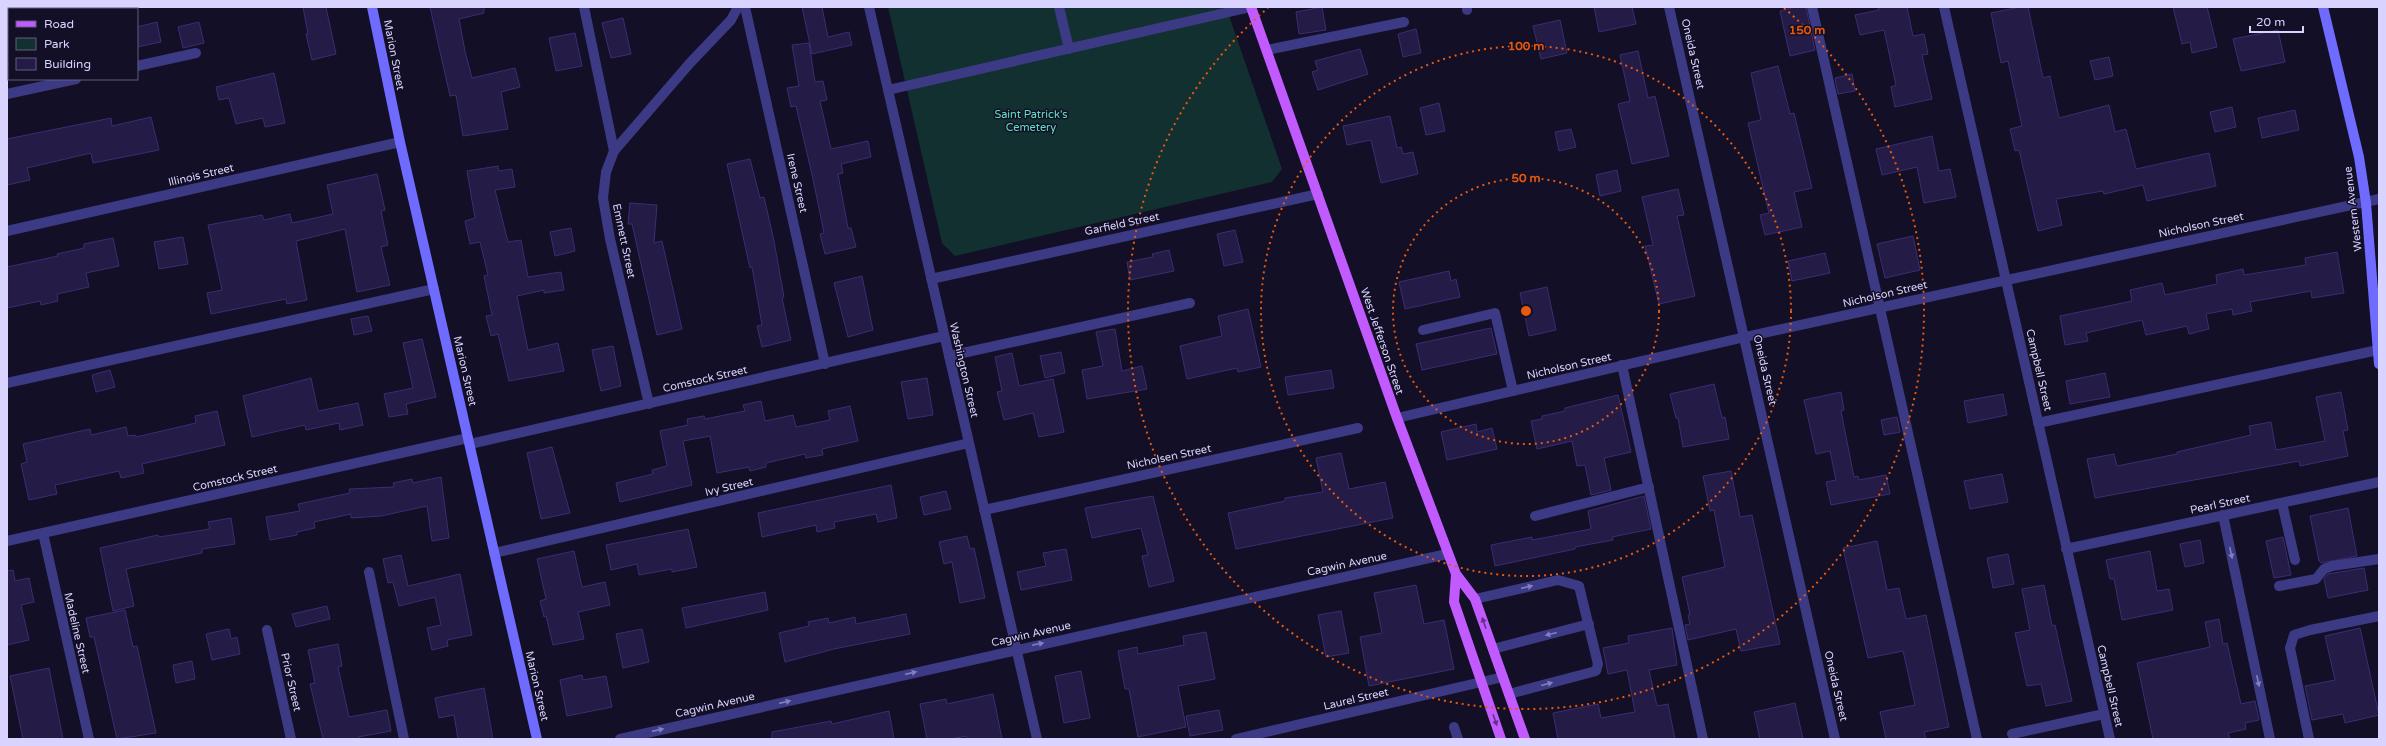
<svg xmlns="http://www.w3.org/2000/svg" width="2386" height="746" viewBox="0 0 2386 746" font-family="'Varela Round',sans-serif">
	<rect width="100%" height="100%" fill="#130f26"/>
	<path fill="#12302f" d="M888,7H1226L1282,169L1272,182L955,256L942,243Z"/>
	<path fill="#241b47" stroke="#3b2d73" d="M303,7H326L336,54L312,60L306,34H308Z
		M430,7H484V13L459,19L465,51L472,78L515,68L520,87L501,92L508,129L463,136L456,95L450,96Z
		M802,7H822L828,37L849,32L852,45L812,54Z
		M1322,7L1326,30L1299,34L1296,12Z
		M1594,7H1632L1636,24L1599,32Z
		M1795,7H1806L1815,50L1790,56L1780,11Z
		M1878,7H1907L1913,36L1924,34L1928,54L1922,55L1932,99L1895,107L1891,87L1896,85L1884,30L1860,35L1855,15L1879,10Z
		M2020,7H2028L2043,78L2050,76L2059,118L2109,105L2115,132L2126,129L2136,169L2209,153L2216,186L2147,201L2143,185L2104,194L2103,191L2056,199L2062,225L2038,231L2019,150L2015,151L2010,129L2022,126L2008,61L2001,63L1991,13Z
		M2173,7H2207L2217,47L2192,53L2190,42L2182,44Z
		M623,18L631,54L611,58L602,23Z
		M1560,20L1567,53L1541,59L1533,26Z
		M157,22L161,42L137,47V27Z
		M199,22L204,43L183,48L178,27Z
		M1416,29L1421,53L1403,57L1398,34Z
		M2278,30L2285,62L2241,71L2233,39Z
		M575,33L582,66L556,71L549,38Z
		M809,43L815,82L823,81L827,100L820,101L831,149L868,141L871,157L841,164L843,173L838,174L848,228H851L856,247L825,254L820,234L824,233L813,179L796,106L791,107L787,88L799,86L792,45Z
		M1360,49L1368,74L1318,90L1312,72L1318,70L1315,61Z
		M1638,51L1648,98L1655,96L1669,156L1632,164L1618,104L1630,101L1620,55Z
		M2109,57L2113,76L2095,80L2090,61Z
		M1778,66L1790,114L1794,113L1812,188L1794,192L1802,227L1765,235L1760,215L1769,213L1748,123L1761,120L1751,73Z
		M274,73L285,123L265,127L263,118L236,124L229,98L219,100L216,87Z
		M1852,74L1855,91L1838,94L1835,78Z
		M1439,103L1445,131L1426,135L1420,108Z
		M2232,107L2236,127L2215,132L2210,112Z
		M2295,110L2299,130L2262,138L2258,118Z
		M1390,116L1397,148L1401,147L1403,154L1413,152L1418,174L1381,183L1371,140L1347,145L1343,126Z
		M151,117L159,150L93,163L91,153L27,168L30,180L7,185V139L111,118L112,126Z
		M1571,129L1576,147L1559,151L1555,132Z
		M1932,136L1939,171L1950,169L1956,197L1924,203L1917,167L1882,175L1876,149Z
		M750,159L760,198L764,197L774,241L784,297L782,298L791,340L762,347L757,326L762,325L752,267L750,268L727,164Z
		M498,166L499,171L512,169L515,187L495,190L508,242L521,240L528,277L561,272L564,290L544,293V290L517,296L528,350L558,343L564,371L509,381L498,334L491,336L486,316L492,315L484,276L488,275L480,242L470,244L465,221L475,218L467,171Z
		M1617,170L1621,191L1600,196L1596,175Z
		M377,174L385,210L381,211L388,245L381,247L390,285L357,292L345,229L296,241L307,300L287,304L286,299L211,314L207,293L222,290L208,225L262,215L264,220L290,214L292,223L333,214L327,185Z
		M1678,189L1684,215L1677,216L1695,296L1659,304L1645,246L1653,245L1642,197Z
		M630,203L657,205L654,243L662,241L682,329L657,335L632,224H628Z
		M571,228L575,251L555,256L550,232Z
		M1235,230L1243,262L1224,266L1217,234Z
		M1913,236L1920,270L1885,278L1877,244Z
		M183,237L188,264L159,269L154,242Z
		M113,238L119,266L86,273L89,287L57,294L58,301L41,305L40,301L7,308V267L58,256L57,254L84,248V244Z
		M1169,250L1174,271L1130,280L1127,262L1153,257L1152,254Z
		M2337,252L2344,293L2312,298L2311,291L2250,302L2252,311L2233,315L2232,309L2206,314L2209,329L2189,334L2187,326L2146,335L2142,320L2086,333L2088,341L2065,345L2060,316L2132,301L2130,290L2162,283L2165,295L2217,284L2216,275L2243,269L2244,275L2306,265L2305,258Z
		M1825,253L1830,273L1792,281L1788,261Z
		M1449,271L1451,281L1456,279L1460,297L1405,309L1399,282Z
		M862,276L873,330L848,337L834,283Z
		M1547,287L1556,330L1529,336L1520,293Z
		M1248,309L1261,367L1238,372L1237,368L1187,379L1180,346L1222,336L1218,316Z
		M368,316L372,331L354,335L351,319Z
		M1491,328L1497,354L1422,370L1416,344Z
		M1115,329L1122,371L1142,366L1147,389L1087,399L1082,370L1103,366L1096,332Z
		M422,339L436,397L406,404L408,414L389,417L384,394L413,388L403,343Z
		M613,346L621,386L601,391L592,350Z
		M1061,352L1065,373L1045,378L1040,356Z
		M1012,353L1019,386L1053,379L1064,432L1039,437L1033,413L1004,420L997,392L1002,391L995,357Z
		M110,370L115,387L96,392L92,375Z
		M1331,370L1334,388L1288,395L1285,377Z
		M2105,373L2110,397L2070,404L2066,381Z
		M311,378L318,411L358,403L363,425L340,430L339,423L306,430L305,425L252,437L243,396Z
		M927,378L933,415L908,419L901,382Z
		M1714,384L1722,418L1725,417L1729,439L1683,447L1678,418H1676L1670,394Z
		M1841,392L1844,410L1841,411L1854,477L1858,476L1859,480L1886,475L1890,494L1831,505L1826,482L1836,480L1830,451L1816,454L1804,400Z
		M2341,392L2348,430L2343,431L2348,456L2300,466L2299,461L2095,498L2087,459L2114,454L2117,466L2177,454V452L2251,435L2249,426L2271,422L2276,450L2325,441L2316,397Z
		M2003,394L2007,415L1968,423L1964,401Z
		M1618,395L1631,452L1604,458L1611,490L1591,495L1585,465L1577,466L1572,441L1537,449L1531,421L1542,419V416L1565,411V408Z
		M761,401L765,421L793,415L796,427L830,420L828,411L850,406L858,441L822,449L823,455L806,458L805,454L766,463V467L750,471L749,467L717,473L710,436L683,441L692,485L620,502L616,483L653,474L652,470L667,466L660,431L688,425L687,419L704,416L705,419L745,411L743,405Z
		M217,411L225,445L142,464L144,473L121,478L119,471L55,485L57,494L29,500L21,464L27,462L23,444L90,429L91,435L126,427L128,436L135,435L136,437L196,423L195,416Z
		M1897,417L1900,432L1884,435L1881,420Z
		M1476,424L1477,432L1492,428L1497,449L1447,460L1441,432Z
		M552,447L570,513L541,519L527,453Z
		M1341,453L1349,489L1385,482L1393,518L1236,549L1228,513L1285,501V498L1323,492L1316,458Z
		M1731,471L1740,517L1752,515L1780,644L1741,651L1736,629L1688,640L1685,625L1690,624L1688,615H1690L1682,577L1725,567L1714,510L1710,511L1703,476Z
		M2002,474L2008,502L1970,509L1964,481Z
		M441,477L449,538L432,541L427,506L381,516L351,518V514L314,522L315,528L297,532V535L270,540L266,517L300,511L298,504L350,493L349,489L394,487L393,483L412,479L413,483Z
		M891,485L897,518L878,522L876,514L834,522L835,528L817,532L816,525L762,537L758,513Z
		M946,491L951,509L924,515L920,497Z
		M1153,496L1174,581L1149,587L1142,556L1148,555L1141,528L1092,538L1085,508Z
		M1644,496L1651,529L1612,537L1613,540L1575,547V549L1495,566L1491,545L1532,537V540L1591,529L1588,511Z
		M2348,508L2357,556L2321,563L2319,561L2310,516Z
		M231,518L235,544L202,549V553L126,569L134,606L113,611L100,548L158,535L159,537L210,529L208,522Z
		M688,529L697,567L672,572V569L639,575L637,564L611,570L606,545Z
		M967,536L970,549L974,548L985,598L960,603L952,562L944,564L939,542Z
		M2283,537L2291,575L2274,578L2266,541Z
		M2200,540L2204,563L2185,567L2180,544Z
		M1877,541L1887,590L1899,588L1906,619L1926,615L1949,727L1924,732L1926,739H1886L1880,712L1915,705L1908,673L1903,651L1868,658L1843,548Z
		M1066,549L1072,580L1021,590L1017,572L1046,566L1043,553Z
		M574,551L582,587L605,582L610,605L578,612L584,639L553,645L546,616L544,617L540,601L546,599L537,559Z
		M2150,551L2157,591L2169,589L2173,610L2122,620L2114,579H2110L2106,560Z
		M2008,554L2014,584L1993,588L1987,558Z
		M401,555L408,586L460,574L472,635L447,640L448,646L432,650L427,628L441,625L435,597L399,606L393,582L388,583L383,559Z
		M2364,568L2368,590L2328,598L2324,579L2328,574Z
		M13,570L15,581L29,578L34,602L21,605L29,640L7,645V571Z
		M1416,585L1424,624L1444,620L1454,669L1369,686L1360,637L1382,633L1374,593Z
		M2044,585L2052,626L2055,625L2072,701L2046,706L2041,684L2027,686L2015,633L2030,630L2022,589Z
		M765,592L768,610L686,628L682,608Z
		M327,606L330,619L296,627L292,614Z
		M125,610L133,647L137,646L156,733L117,739L94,637H90L86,618Z
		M1341,611L1349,653L1326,657L1318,615Z
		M906,614L910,634L834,649L785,662L779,633L809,626L808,622L828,618L829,623L855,617L856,624Z
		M2219,619L2223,644L2227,643L2241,704L2255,701L2259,720L2245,723L2246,729L2228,733L2230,739H2153L2137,663L2210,647L2205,622Z
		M1672,628L1677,665L1649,670L1657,706L1668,704L1675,739H1558L1553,713L1598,704L1601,718L1635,712L1627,670L1608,674L1603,648L1629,643L1628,636Z
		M2360,628L2379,715L2345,723L2343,714L2312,720L2305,686L2335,680L2325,636Z
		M229,629L231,639L237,637L240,654L212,660L206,634Z
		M642,629L649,662L623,668L616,634Z
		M1206,632L1215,679L1178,686L1186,727L1138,737L1129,689H1125L1118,651L1137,647L1138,654L1184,645L1183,636Z
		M338,644L342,666L338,667L349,717L387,710L391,731L358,737L359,739H323L310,684L315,683L308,650Z
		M192,661L195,679L176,683L173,665Z
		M49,668L63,739H23L10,676Z
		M1081,671L1090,718L1064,723L1055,676Z
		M582,675L583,680L606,676L612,707L567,716L560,680Z
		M484,688L493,739H458L454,715L439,718L435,698Z
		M993,694L1002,739H966V736L951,739H927L920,704L946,699L947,704Z
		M1795,703L1803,739H1760L1754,712Z
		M1219,710L1223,730L1190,736L1186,716Z
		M889,711L894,739H772V732L831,721L832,724Z"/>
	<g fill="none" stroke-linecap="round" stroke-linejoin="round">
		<path stroke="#3d3a85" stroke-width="10" d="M584,7L614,151
			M1059,7L1069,49
			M1467,7V10
			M1812,7L1977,739
			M1267,50L1404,22
			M137,66L196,53
			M888,90L1251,7
			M7,94L76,79
			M1423,330L1495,313L1513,391
			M949,356L1190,303
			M1622,365L1703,739
			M7,383L434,289
			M2038,423L2378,350
			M2282,503L2295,560
			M2223,515L2270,739
			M1535,516L1649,487
			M369,572L404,739
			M2279,586L2316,579L2324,569L2332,566L2379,559
			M1475,599L1558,580L1579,586L1598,664L1596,671L1509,694
			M1493,649L1589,624
			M1454,727L1458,739
			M2012,734L2104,714
			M2309,739L2290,648L2294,635L2310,630L2379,616"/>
		<path stroke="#3d3a85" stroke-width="10" d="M745,7L825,364
			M869,7L1037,739
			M1669,7L1835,739
			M1944,7L2110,739
			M7,231L400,142
			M931,279L1318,194
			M649,404L610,239L603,198L606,172L614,151L690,63L731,20L738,7
			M1397,418L1745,337L2379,199
			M470,444L944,336
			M984,510L1358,428
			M43,533L89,739
			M7,541L468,438
			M2066,549L2379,482
			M494,553L969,443
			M267,630L291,739
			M620,739L1447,554
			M1236,739L1503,677"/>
		<path stroke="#6f6bff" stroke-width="10" d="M372,7L400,142L537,739
			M2323,7L2359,157L2366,203L2379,364"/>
		<path stroke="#c25bff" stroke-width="10" d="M1251,7L1397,418L1456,574L1454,602L1501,739
			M1456,574L1475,599L1525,739"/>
	</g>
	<defs><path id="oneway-solid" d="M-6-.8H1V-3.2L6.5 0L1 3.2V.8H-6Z"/></defs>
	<g fill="#837fbc">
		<use href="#oneway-solid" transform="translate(2231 553) rotate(78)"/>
		<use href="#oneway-solid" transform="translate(1527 587) rotate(-13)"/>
		<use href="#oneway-solid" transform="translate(1551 634) rotate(166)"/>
		<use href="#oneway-solid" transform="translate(1038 644) rotate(-12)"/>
		<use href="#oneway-solid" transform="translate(911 673) rotate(-13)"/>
		<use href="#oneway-solid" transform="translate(2258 681) rotate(78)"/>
		<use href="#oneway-solid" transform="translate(1547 684) rotate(-15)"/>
		<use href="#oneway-solid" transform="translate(785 702) rotate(-13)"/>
		<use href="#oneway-solid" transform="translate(658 730) rotate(-13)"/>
	</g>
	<g fill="#623188">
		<use href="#oneway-solid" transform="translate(1484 623) rotate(-109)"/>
		<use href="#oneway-solid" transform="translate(1495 720) rotate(71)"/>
	</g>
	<g fill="none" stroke="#e8590c" stroke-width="2" stroke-dasharray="2 4">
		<circle cx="1526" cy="311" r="133"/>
		<circle cx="1526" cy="311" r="265"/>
		<path d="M1784 8A398 398 0 1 1 1268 8"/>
	</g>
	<g text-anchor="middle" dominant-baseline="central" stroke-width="3" stroke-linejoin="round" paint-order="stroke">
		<g font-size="11" fill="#d9d4ff" stroke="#130f26">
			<text transform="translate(1693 54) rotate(77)">Oneida Street</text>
			<text transform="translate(394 55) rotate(79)">Marion Street</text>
			<text transform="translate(201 175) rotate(-13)">Illinois Street</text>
			<text transform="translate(797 183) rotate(77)">Irene Street</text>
			<text transform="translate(2353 209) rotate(-97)">Western Avenue</text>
			<text transform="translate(1122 224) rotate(-12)">Garfield Street</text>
			<text transform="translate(2201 225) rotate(-12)">Nicholson Street</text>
			<text transform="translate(624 241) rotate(78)">Emmett Street</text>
			<text transform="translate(1885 294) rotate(-13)">Nicholson Street</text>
			<text transform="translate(1382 341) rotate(71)">West Jefferson Street</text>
			<text transform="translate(1569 366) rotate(-13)">Nicholson Street</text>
			<text transform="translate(964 370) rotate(77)">Washington Street</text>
			<text transform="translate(1765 370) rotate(77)">Oneida Street</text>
			<text transform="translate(2039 370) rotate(77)">Campbell Street</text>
			<text transform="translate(465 371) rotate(77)">Marion Street</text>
			<text transform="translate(705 379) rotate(-13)">Comstock Street</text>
			<text transform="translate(1169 457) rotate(-12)">Nicholsen Street</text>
			<text transform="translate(235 478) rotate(-13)">Comstock Street</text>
			<text transform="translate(729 487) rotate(-13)">Ivy Street</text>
			<text transform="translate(2220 504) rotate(-12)">Pearl Street</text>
			<text transform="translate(1347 564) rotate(-12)">Cagwin Avenue</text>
			<text transform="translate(77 633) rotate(77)">Madeline Street</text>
			<text transform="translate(1031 634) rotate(-13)">Cagwin Avenue</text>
			<text transform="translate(291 682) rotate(77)">Prior Street</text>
			<text transform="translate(537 686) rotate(77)">Marion Street</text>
			<text transform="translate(1836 686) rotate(77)">Oneida Street</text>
			<text transform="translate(2110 686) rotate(77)">Campbell Street</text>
			<text transform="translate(1356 699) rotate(-13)">Laurel Street</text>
			<text transform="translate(715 705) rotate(-13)">Cagwin Avenue</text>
		</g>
		<g font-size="11" fill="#5fe0c0" stroke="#130f26">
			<text x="1031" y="114">Saint Patrick's<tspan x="1031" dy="13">Cemetery</tspan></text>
		</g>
	</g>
	<circle cx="1526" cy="311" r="6" fill="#e8590c" stroke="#130f26" stroke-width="2"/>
	<g font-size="12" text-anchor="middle" font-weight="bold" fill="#e8590c" stroke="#130f26" stroke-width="3" stroke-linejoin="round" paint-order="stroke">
		<text x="1807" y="34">150 m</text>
		<text x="1526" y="50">100 m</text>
		<text x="1526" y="182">50 m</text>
	</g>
	<rect width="2386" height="746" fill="none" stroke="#d9d4ff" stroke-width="16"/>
	<rect x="8" y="8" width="130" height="72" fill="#130f26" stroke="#625e7d"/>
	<rect x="16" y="21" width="20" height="6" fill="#c25bff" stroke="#625e7d"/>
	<text x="44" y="28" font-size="12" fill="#d9d4ff">Road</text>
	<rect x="16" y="38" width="20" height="12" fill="#12302f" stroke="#625e7d"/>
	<text x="44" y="48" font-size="12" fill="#d9d4ff">Park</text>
	<rect x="16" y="58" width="20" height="12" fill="#241b47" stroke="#625e7d"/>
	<text x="44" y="68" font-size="12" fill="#d9d4ff">Building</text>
	<path d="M2250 26v6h53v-6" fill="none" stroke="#d9d4ff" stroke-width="2"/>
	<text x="2256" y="26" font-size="12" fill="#d9d4ff" stroke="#130f26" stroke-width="3" paint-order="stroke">20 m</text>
</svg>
